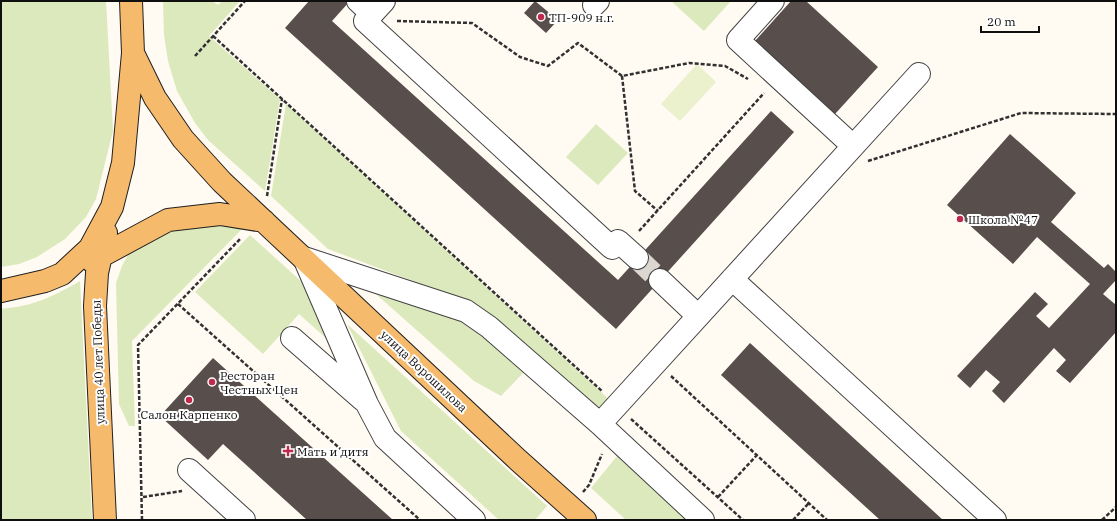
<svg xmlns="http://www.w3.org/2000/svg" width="1117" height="521" viewBox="0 0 1117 521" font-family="'IBM Plex Serif',serif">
	<rect width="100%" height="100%" fill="#fffaf2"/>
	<path fill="#dce9bc" d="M1,1H106L113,131L96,199L86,217L65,239L37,257L19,264L1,267Z
		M163,1H212L218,5L222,1H240L209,36L280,99L265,191L208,140L195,123L177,91L168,61L164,35Z
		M671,1H731L704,31Z
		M286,104L613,403L599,410L458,298L328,249L271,196Z
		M596,124L628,153L598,185L566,157Z
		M231,224L242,229L132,341L135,426H129L119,404L116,283L122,266L129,253L163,229Z
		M250,235L303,283L337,348L299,314L263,354L195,292Z
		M80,281L92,520H1V309C34,306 52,297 80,281Z
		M368,287L463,318L524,372L501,396L474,381Z
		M347,324L547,506L535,520H499L401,431Z
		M617,456L687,520H626L591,488Z"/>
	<path fill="#ebf0cd" d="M697,64L716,82L680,121L661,104Z"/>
	<path fill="#584e4c" d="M309,1H350L332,21L618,280L771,111L794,132L616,329L285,28Z
		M535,1L558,20L546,33L524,13Z
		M791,1H806L878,67L835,114L755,41Z
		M1010,134L1076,193L1051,222L1104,268L1108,264L1116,272V280L1103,294L1116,305V332L1070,383L1056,371L1066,360L1054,348L1004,403L992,391L1000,382L986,370L970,388L957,376L1035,292L1048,304L1036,316L1049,328L1090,284L1037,237L1013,264L947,205Z
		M750,343L943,520H880L721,375Z
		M213,358L393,520H307L223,444L208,460L160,416Z"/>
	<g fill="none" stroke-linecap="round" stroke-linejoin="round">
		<path stroke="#dbd7d0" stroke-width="22" stroke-dasharray="22 11" stroke-linecap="butt" d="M637,258L660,280"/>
		<defs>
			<path id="minor" d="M358,1L372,14L384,1
				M773,1L738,40L853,146
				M594,5L598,1
				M372,14L365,21L612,248L618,241L637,258
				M304,258L466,311L489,327L600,424L703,520
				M304,258L367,404L385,438L474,520
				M732,279L995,520
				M660,280L698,316
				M292,338L363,400
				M600,424L919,74
				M189,470L244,520"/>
			<path id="major" d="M133,53L155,98L183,139L222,182L518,460L585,520
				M92,261L168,220L220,214L264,221
				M1,291L45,281L62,274L90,248L112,207L123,163L133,53L131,1
				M105,520L95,306L97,273L106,233"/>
		</defs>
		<use href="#minor" stroke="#424242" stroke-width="24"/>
		<use href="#major" stroke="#202020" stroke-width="24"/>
		<path stroke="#313131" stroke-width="2.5" stroke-dasharray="4 2" stroke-linecap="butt" d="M397,21L472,23L520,57L548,66L578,43L622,76L689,63L725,66L748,79
			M213,36L603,392
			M195,56L245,1
			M622,76L635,191L658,211
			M868,161L1021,113L1116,114
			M267,196L282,99
			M639,231L764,93
			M178,304L420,520
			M671,376L827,520
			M631,419L743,520
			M583,492L589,485L602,454
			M143,497L182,491
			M718,497L757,455
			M142,520L138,345L241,238
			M793,520L809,503
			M1102,520L1116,507"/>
		<use href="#minor" stroke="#fff" stroke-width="22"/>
		<use href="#major" stroke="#f5ba6c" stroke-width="22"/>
	</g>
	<g fill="#bd2a4c" stroke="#fff" stroke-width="1.5">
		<circle cx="541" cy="17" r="4"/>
		<circle cx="960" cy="219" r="4"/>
		<circle cx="212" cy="382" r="4"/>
		<circle cx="189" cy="400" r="4"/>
		<path d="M286 445h4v4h4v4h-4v4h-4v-4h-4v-4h4z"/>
	</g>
	<g text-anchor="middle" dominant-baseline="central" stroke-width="4" stroke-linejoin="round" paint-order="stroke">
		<g font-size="12" fill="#0f0f0f" stroke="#fff" text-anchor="start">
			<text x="549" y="17">ТП-909 н.г.</text>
			<text x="968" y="219">Школа №47</text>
			<text x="220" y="375">Ресторан<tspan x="220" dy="14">Честных Цен</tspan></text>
			<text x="189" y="414" text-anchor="middle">Салон Карпенко</text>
			<text x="297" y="451">Мать и дитя</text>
		</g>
		<g font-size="12" fill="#0f0f0f" stroke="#fff">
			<text transform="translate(98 362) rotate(-92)">улица 40 лет Победы</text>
			<text transform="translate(424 371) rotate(43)">улица Ворошилова</text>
		</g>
	</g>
	<rect width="1117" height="521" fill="none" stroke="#0f0f0f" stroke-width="4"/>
	<path d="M981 26v6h58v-6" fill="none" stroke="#0f0f0f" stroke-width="2"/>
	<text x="987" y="26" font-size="12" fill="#0f0f0f" stroke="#ffffff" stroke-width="3" paint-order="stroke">20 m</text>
</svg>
